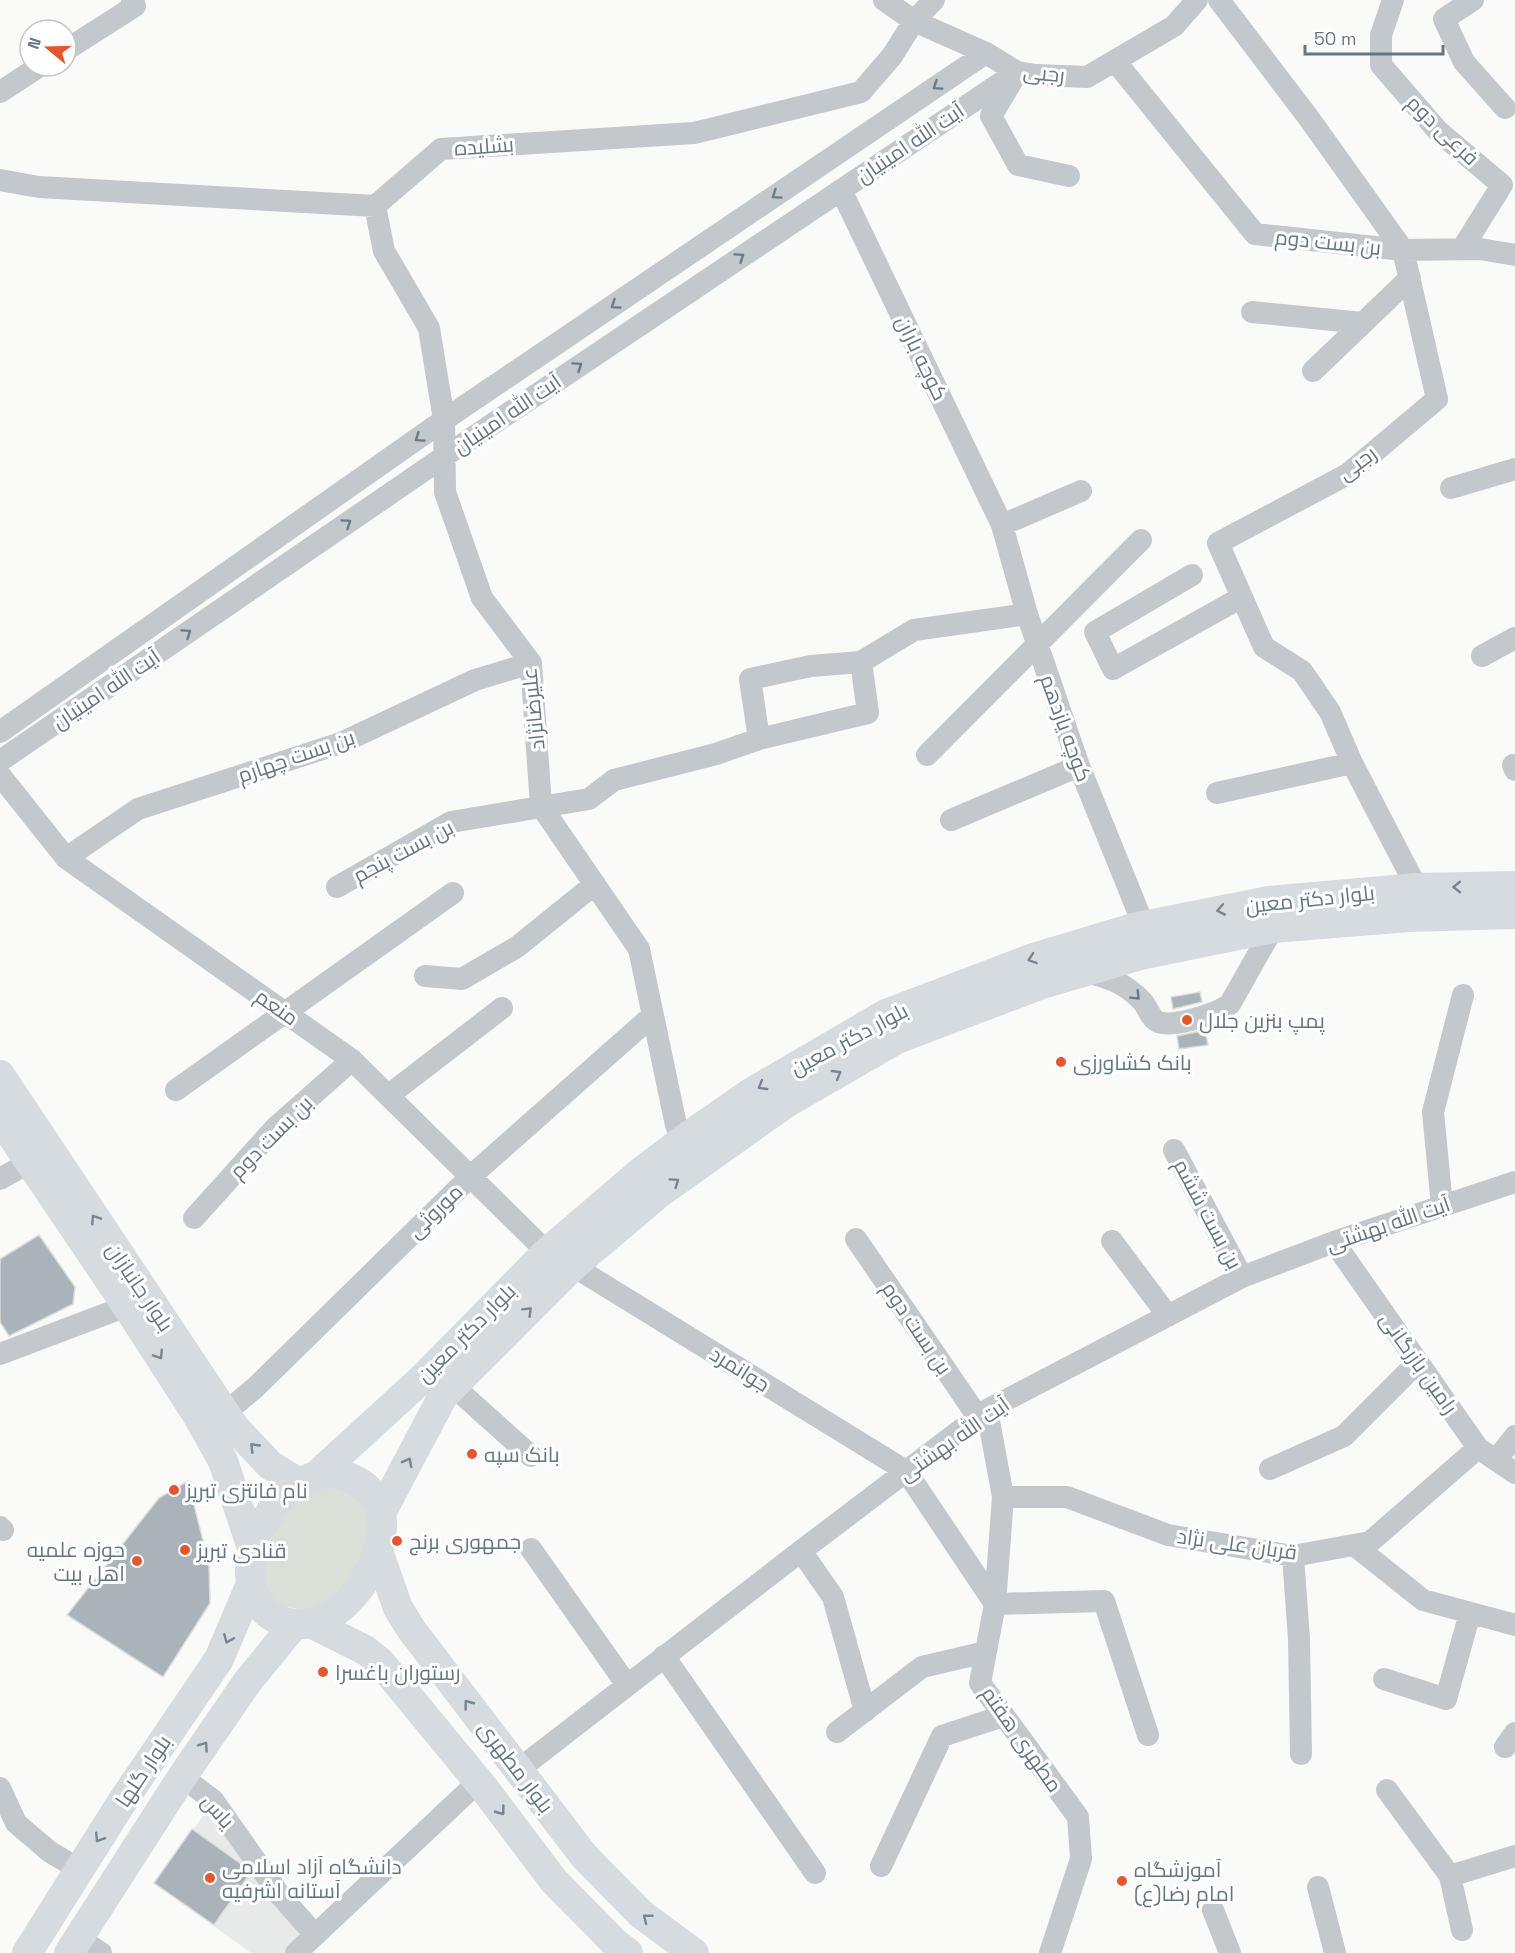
<svg xmlns="http://www.w3.org/2000/svg" width="1515" height="1953" viewBox="0 0 1515 1953" font-family="'Space Grotesk',Cairo,sans-serif">
	<rect width="100%" height="100%" fill="#fafaf8"/>
	<path fill="#e8e9e9" d="M208,1809L305,1931L284,1953H251L154,1883Z"/>
	<path fill="#dadfd7" d="M344,1485L362,1498L372,1533L349,1585L314,1613L275,1604L262,1587L267,1541L279,1518L320,1486Z"/>
	<path fill="#aab3b9" stroke="#dcdcda" stroke-width="1.5" d="M1200,992L1202,1002L1173,1009L1171,997Z
		M1205,1030L1208,1045L1179,1049L1177,1036Z
		M39,1235L75,1287L73,1304L9,1336L0,1322V1259Z
		M188,1481L209,1565L210,1603L163,1677L67,1615L159,1498Z
		M192,1829L241,1864L249,1875L214,1925L154,1883Z"/>
	<g fill="none" stroke-linecap="round" stroke-linejoin="round">
		<path stroke="#c3c8cc" stroke-width="22" d="M884,0L914,21L986,53L1017,72L1036,75L1087,77L1174,26L1197,0
			M1219,0L1308,117L1403,250L1437,399L1348,474L1218,543L1264,647L1302,671L1330,712L1352,763L1417,888
			M1393,0L1381,35V65L1438,131L1502,185L1462,249
			M1473,0L1444,19L1464,62L1505,108
			M66,50L135,6L132,0
			M1115,61L1255,234L1403,250L1480,249L1515,255
			M1015,76L991,116L1018,165L1069,176
			M0,92L40,66
			M0,180L39,187L375,206L441,149L694,133L861,92L892,56L914,21L934,0
			M841,190L1002,525L1027,614L1079,766L1144,926
			M375,206L384,251L429,328L444,420L445,492L482,598L531,663L541,806L639,949L676,1125L683,1140
			M1252,312L1363,323
			M1313,371L1410,278
			M1451,488L1515,469
			M1002,525L1081,491
			M1192,575L1095,632L1113,669L1242,597
			M1482,656L1515,638
			M861,662L914,630L1027,614
			M0,732L444,420L986,53
			M927,755L1141,540
			M0,761L445,456L1017,72
			M1513,765L1515,770
			M0,775L66,858L352,1060L547,1252
			M1217,793L1352,763
			M951,820L1079,766
			M66,858L138,809L341,743L475,680L531,663
			M337,887L451,822L589,799L614,780L716,754L759,739L868,713L861,662L811,666L750,679L759,739
			M1084,972C1108,977 1125,983 1142,1001C1147,1006 1149,1015 1155,1020C1166,1031 1219,1013 1230,1004L1273,928
			M425,976L462,979L517,947L595,884
			M176,1090L453,893
			M389,1095L502,1008
			M1174,1150L1242,1277
			M0,1179L30,1162
			M1442,1206L1433,1112L1463,995
			M194,1218L275,1128L352,1060
			M856,1239L978,1417
			M1112,1241L1168,1316
			M1334,1242L1478,1448L1515,1473
			M573,1266L906,1471L995,1604L980,1683L1078,1817L1081,1859L1050,1953
			M0,1354L127,1306
			M453,1386L531,1456
			M987,1410L1003,1497L995,1604L1104,1601L1148,1735
			M225,1413L256,1387L471,1176L652,1016
			M1496,1460L1515,1436
			M1270,1469L1344,1436L1418,1362
			M1003,1497H1067L1168,1535L1293,1556L1370,1542L1478,1448
			M0,1527L3,1530
			M1354,1545L1423,1600L1515,1625
			M531,1549L627,1685
			M801,1551L833,1597L865,1711
			M1293,1556L1299,1639L1301,1754
			M664,1656L815,1873
			M1384,1679L1446,1699L1470,1613
			M837,1732L922,1667L986,1652
			M1505,1747L1515,1733
			M518,1770L801,1551L987,1410L1242,1277L1334,1242L1515,1182
			M182,1777L213,1800L279,1894L315,1935
			M0,1788L16,1823L50,1852L79,1869
			M1387,1790L1450,1876L1462,1930
			M881,1866L942,1736L1003,1716
			M1450,1876L1515,1856
			M1318,1887L1335,1953
			M1213,1910L1230,1953
			M78,1938L101,1953
			M296,1953L478,1782"/>
		<path stroke="#d6dbdf" stroke-width="30" d="M0,1075L235,1428L270,1465L299,1483
			M0,1118L127,1306L196,1413L223,1461L252,1548
			M338,1473C351,1478 364,1483 372,1494C408,1541 340,1644 282,1621C273,1618 263,1611 258,1602C235,1565 265,1505 299,1484C311,1476 323,1474 338,1473Z
			M317,1475L424,1377L544,1255L641,1172L683,1140L749,1094L886,1014L1033,958L1133,928L1269,901L1417,888L1515,886
			M381,1513L443,1396L573,1266L658,1194L786,1103L897,1039L1042,984L1140,955L1273,928L1408,917L1515,914
			M378,1551L398,1608L411,1629L584,1856L641,1914L694,1953
			M313,1624L365,1650L380,1662L483,1787L554,1881L615,1943L628,1953
			M27,1953L120,1805L219,1659L250,1586
			M69,1953L182,1777L248,1681L293,1626"/>
	</g>
	<defs><path id="oneway-chevron" d="M-2-3.5L2.5 0L-2 3.5" fill="none" stroke-width="1.6" stroke-linecap="round" stroke-linejoin="round" transform="scale(1.5)"/></defs>
	<g stroke="#6a7a87">
		<use href="#oneway-chevron" transform="translate(937 86) rotate(146)"/>
		<use href="#oneway-chevron" transform="translate(776 195) rotate(146)"/>
		<use href="#oneway-chevron" transform="translate(740 257) rotate(-34)"/>
		<use href="#oneway-chevron" transform="translate(615 305) rotate(146)"/>
		<use href="#oneway-chevron" transform="translate(578 366) rotate(-34)"/>
		<use href="#oneway-chevron" transform="translate(419 438) rotate(145)"/>
		<use href="#oneway-chevron" transform="translate(347 523) rotate(-34)"/>
		<use href="#oneway-chevron" transform="translate(187 633) rotate(-34)"/>
		<use href="#oneway-chevron" transform="translate(1136 996) rotate(45)"/>
	</g>
	<g stroke="#768591">
		<use href="#oneway-chevron" transform="translate(1457 887) rotate(179)"/>
		<use href="#oneway-chevron" transform="translate(1221 910) rotate(169)"/>
		<use href="#oneway-chevron" transform="translate(1032 959) rotate(161)"/>
		<use href="#oneway-chevron" transform="translate(837 1074) rotate(-30)"/>
		<use href="#oneway-chevron" transform="translate(762 1086) rotate(150)"/>
		<use href="#oneway-chevron" transform="translate(675 1182) rotate(-35)"/>
		<use href="#oneway-chevron" transform="translate(95 1219) rotate(-123)"/>
		<use href="#oneway-chevron" transform="translate(528 1311) rotate(-45)"/>
		<use href="#oneway-chevron" transform="translate(159 1355) rotate(57)"/>
		<use href="#oneway-chevron" transform="translate(254 1447) rotate(-134)"/>
		<use href="#oneway-chevron" transform="translate(408 1462) rotate(-62)"/>
		<use href="#oneway-chevron" transform="translate(228 1639) rotate(113)"/>
		<use href="#oneway-chevron" transform="translate(468 1704) rotate(-127)"/>
		<use href="#oneway-chevron" transform="translate(204 1746) rotate(-55)"/>
		<use href="#oneway-chevron" transform="translate(501 1811) rotate(53)"/>
		<use href="#oneway-chevron" transform="translate(99 1838) rotate(122)"/>
		<use href="#oneway-chevron" transform="translate(647 1918) rotate(-142)"/>
	</g>
	<g fill="#e4572e" stroke="#fff" stroke-width="2">
		<circle cx="1187" cy="1020" r="6"/>
		<circle cx="1061" cy="1062" r="6"/>
		<circle cx="472" cy="1454" r="6"/>
		<circle cx="174" cy="1490" r="6"/>
		<circle cx="397" cy="1541" r="6"/>
		<circle cx="185" cy="1550" r="6"/>
		<circle cx="137" cy="1561" r="6"/>
		<circle cx="323" cy="1672" r="6"/>
		<circle cx="210" cy="1878" r="6"/>
		<circle cx="1122" cy="1881" r="6"/>
	</g>
	<g text-anchor="middle" dominant-baseline="central" stroke-width="6" stroke-linejoin="round" paint-order="stroke">
		<g font-size="21" fill="#657683" stroke="#fff">
			<text transform="translate(1044 73) rotate(6)">رجبی</text>
			<text transform="translate(1443 130) rotate(44)">فرعی دوم</text>
			<text transform="translate(910 143) rotate(-34)">آیت الله امینیان</text>
			<text transform="translate(484 146) rotate(-4)">بشلیده</text>
			<text transform="translate(1328 242) rotate(6)">بن بست دوم</text>
			<text transform="translate(922 358) rotate(64)">کوچه باران</text>
			<text transform="translate(507 414) rotate(-34)">آیت الله امینیان</text>
			<text transform="translate(1357 463) rotate(-37)">رجبی</text>
			<text transform="translate(106 689) rotate(-34)">آیت الله امینیان</text>
			<text transform="translate(533 709) rotate(-96)">علیرضانژاد</text>
			<text transform="translate(1066 728) rotate(70)">کوچه یازدهم</text>
			<text transform="translate(296 756) rotate(-19)">بن بست چهارم</text>
			<text transform="translate(403 851) rotate(-28)">بن بست پنجم</text>
			<text transform="translate(1310 899) rotate(-6)">بلوار دکتر معین</text>
			<text transform="translate(277 1007) rotate(35)">منعم</text>
			<text transform="translate(849 1039) rotate(-28)">بلوار دکتر معین</text>
			<text transform="translate(271 1137) rotate(-45)">بن بست دوم</text>
			<text transform="translate(435 1211) rotate(-44)">موروثی</text>
			<text transform="translate(1208 1214) rotate(62)">بن بست ششم</text>
			<text transform="translate(1388 1224) rotate(-19)">آیت الله بهشتی</text>
			<text transform="translate(140 1287) rotate(56)">بلوار جانبازان</text>
			<text transform="translate(917 1328) rotate(56)">بن بست دوم</text>
			<text transform="translate(466 1333) rotate(-45)">بلوار دکتر معین</text>
			<text transform="translate(1419 1363) rotate(55)">رامین بازرگانی</text>
			<text transform="translate(740 1369) rotate(32)">جوانمرد</text>
			<text transform="translate(954 1439) rotate(-35)">آیت الله بهشتی</text>
			<text transform="translate(1237 1544) rotate(8)">قربان علی نژاد</text>
			<text transform="translate(1022 1739) rotate(55)">مطهری هفتم</text>
			<text transform="translate(516 1767) rotate(53)">بلوار مطهری</text>
			<text transform="translate(143 1771) rotate(-56)">بلوار گلها</text>
			<text transform="translate(218 1811) rotate(49)">یاس</text>
		</g>
		<g font-size="21" fill="#657683" stroke="#fff" text-anchor="start">
			<text x="1199" y="1020">پمپ بنزین جلال</text>
			<text x="1073" y="1062">بانک کشاورزی</text>
			<text x="484" y="1454">بانک سپه</text>
			<text x="186" y="1490">نام فانتزی تبریز</text>
			<text x="409" y="1541">جمهوری برنج</text>
			<text x="125" y="1549" text-anchor="end">حوزه علمیه<tspan x="125" dy="24">اهل بیت</tspan></text>
			<text x="197" y="1550">قنادی تبریز</text>
			<text x="335" y="1672">رستوران باغسرا</text>
			<text x="222" y="1866">دانشگاه آزاد اسلامی<tspan x="222" dy="24">آستانه اشرفیه</tspan></text>
			<text x="1134" y="1869">آموزشگاه<tspan x="1134" dy="24">امام رضا(ع)</tspan></text>
		</g>
	</g>
	<g transform="translate(48 48) rotate(289)"><circle r="28" fill="#ffffff" stroke="#c1c8cd" stroke-width="1.5"/>
	<path d="M0-4.5L10 22L0 15L-10 22Z" fill="#e4572e"/>
	<text y="-9" font-size="16" font-weight="bold" text-anchor="middle" fill="#657683">N</text>
	</g>
	<path d="M1305 45v9h138v-9" fill="none" stroke="#657683" stroke-width="3"/>
	<text x="1314" y="45" font-size="18" fill="#657683" stroke="#ffffff" stroke-width="4.5" paint-order="stroke">50 m</text>
</svg>
